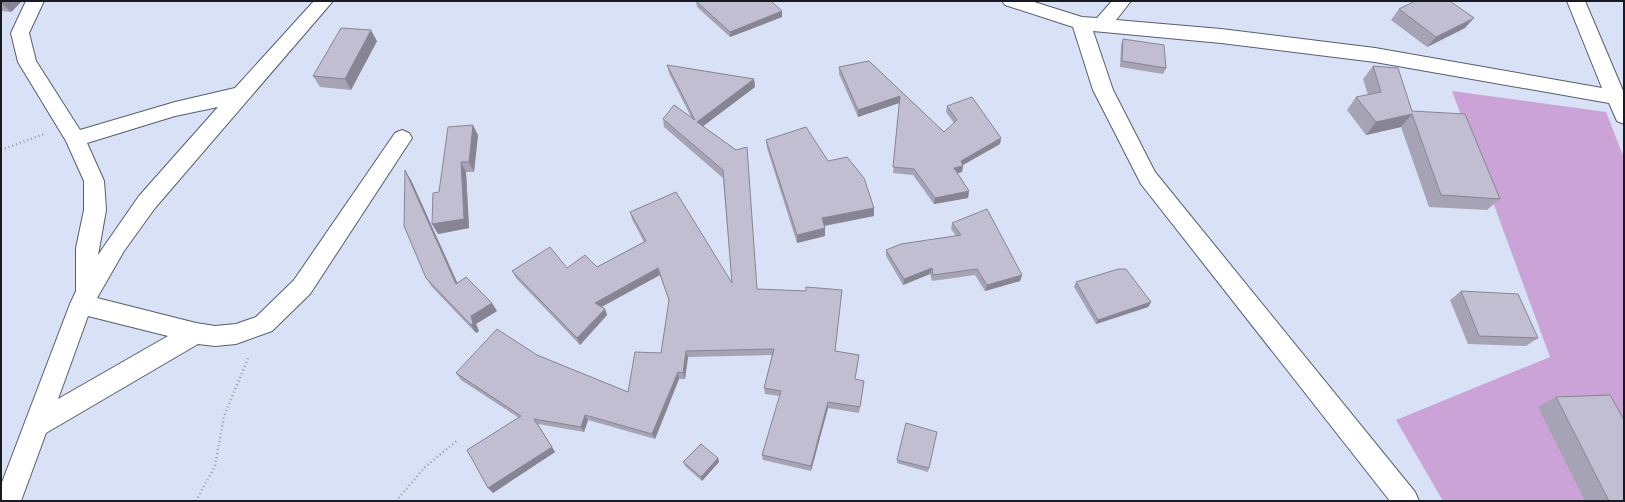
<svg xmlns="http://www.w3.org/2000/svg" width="1625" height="502" viewBox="0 0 1625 502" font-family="'Zilla Slab',serif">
	<rect width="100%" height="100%" fill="#d8e1f5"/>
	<path fill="#cba3d6" d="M1452,91L1606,112L1624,158V501H1443L1396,420L1550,357Z"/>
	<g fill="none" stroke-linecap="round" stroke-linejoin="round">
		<defs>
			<path id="street" d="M26,1H44L29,33L36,61L80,130L175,102L235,88L314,1H333L155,208L124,251L97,298L196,323L215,326L236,324L256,317L294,280L395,133L402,130L409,133L412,138L310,294L272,331L236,344L215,346L198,344L46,433L21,501H1V485L70,304L76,291V248L84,210V181L66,141L18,62L11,33ZM218,107L139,196L98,255L106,210L104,181L87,143L175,116ZM88,316L168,336L58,399Z
				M1002,1H1031L1082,17L1097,18L1112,1H1131L1116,20L1221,29L1375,48L1602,88L1567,1H1585L1624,93V124L1617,121L1609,103L1375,62L1221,43L1093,31L1113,90L1155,172L1415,492L1419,501H1390L1141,184L1093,90L1073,27L1005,5Z"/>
		</defs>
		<use href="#street" stroke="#565e6f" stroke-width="2"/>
		<path stroke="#939aa9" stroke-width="2.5" stroke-dasharray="1 3" stroke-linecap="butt" d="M1,150L44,134
			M196,501L215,466L224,416L249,356
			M396,501L426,466L458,440"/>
		<use href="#street" fill="#fff" fill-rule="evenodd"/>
	</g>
	<path fill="#a6a3b5" d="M1,1H22L11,12L1,11Z
		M696,1L782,17L730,37L697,7Z
		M1399,9L1465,28L1427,47L1391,20Z
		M1123,39L1166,68L1163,74L1120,67L1121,45Z
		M377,41L351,90L320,87L313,76Z
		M869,61L944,132L954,123L946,112L947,106L1001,138L1000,144L963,165L962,172L957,173L969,191L968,198L934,204L913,175L893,173L899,103L858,117L839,74V67Z
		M667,65L754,79L755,87L703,126L736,150L757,289L841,296L835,351L858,362L855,380L864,381L859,413L828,408L811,471L763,460L762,455L780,396L765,394L764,388L772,355L688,357L685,379H679L655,439L588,420L584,432L538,424L555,452L493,493L519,418L461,380L456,373L537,355L628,392L661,353L669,301L660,275L602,307L605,309L607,315L580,345L516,278L512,271L597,267L644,242L632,219L630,212L732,283L723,178L664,127L663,119L691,117L669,73Z
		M1373,66L1412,111L1500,199L1487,210L1429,207L1401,127L1366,135L1347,110L1356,97L1368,95L1363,79Z
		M478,135L474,172H466L469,228L438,234L439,192Z
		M766,140L828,161L874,208V216L825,226V236L797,243L767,148Z
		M411,180L457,283L497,311L476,324L479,331L476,333L432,287L426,278Z
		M952,223L1022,275L1020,281L985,291L975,275L932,281L930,274L903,285L886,256V250L956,236L951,229Z
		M1076,282L1151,302L1148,307L1096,324L1074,287Z
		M1461,291L1538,338L1526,346L1468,344L1450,300Z
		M1556,397L1624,501H1585L1538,407Z
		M906,423L929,468L928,472L897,463Z
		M718,458L719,462L702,481L685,466L683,462Z"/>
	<path fill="#878593" d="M1,1H22L11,12L1,3Z
		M782,11V17L730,37V32Z
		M1474,18L1465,28L1427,47L1436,37Z
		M371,30L377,41L351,90L345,79Z
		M754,79L755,87L698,130L697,122Z
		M900,96L899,103L858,117V110Z
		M1412,114L1401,127L1366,135L1376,122Z
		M473,125L478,135L474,172L469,162Z
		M1001,138L1000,144L961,166H963L962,172L952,175L954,168L961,161Z
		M461,162L466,172L469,228L438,234L432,224Z
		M405,170L411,180L462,293L456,284Z
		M969,191L968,198L934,204L935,198Z
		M874,208V216L822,226V218Z
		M825,228V236L797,243V235Z
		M658,268L660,275L597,309L595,303Z
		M932,268L930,274L903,285L904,279Z
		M1022,275L1020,281L985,291L987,285Z
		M1151,302L1148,307L1096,324L1098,320Z
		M492,303L497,311L476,324L479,331L476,333L471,325V316Z
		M605,309L607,315L580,345L577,338Z
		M686,351L688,357L685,379L683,373Z
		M678,372L679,379L655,439L652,434Z
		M828,402V408L811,471V466Z
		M585,415L588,420L584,432L581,427Z
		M534,419L555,452L493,493L488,488Z
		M718,458L719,462L702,481L701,477Z"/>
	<path fill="#c1bed2" stroke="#878593" d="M696,1H771L782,11L730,32Z
		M1415,1H1450L1474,18L1436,37L1399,9Z
		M341,28L371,30L345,79L313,76Z
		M1123,39L1164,45L1166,68L1122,61Z
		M869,61L944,132L957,120L947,106L972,97L1001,138L961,161L963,166L954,168L969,191L935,198L914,169L893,167L900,96L858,110L839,67Z
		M667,65L754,79L697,122L736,150L747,147L757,289L806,291V287L842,290L835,351L859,355L855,379L864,381L860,407L828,402L811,466L762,455L781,391L764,388L774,349L686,351L683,373L678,372L652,434L585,415L581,427L534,419L552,447L488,488L467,450L521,416L456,373L497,329L537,355L628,392L635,352L661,353L669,300L658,268L595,303L605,309L577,338L512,271L550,247L567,268L585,255L597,267L646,241L630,212L676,192L732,283L723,170L663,119L674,105L695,120Z
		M1373,66L1398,68L1412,111L1465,114L1500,199L1441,195L1412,114L1376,122L1356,97L1381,92Z
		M473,125L469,162H461L464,219L432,224L433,193L439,192L448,127Z
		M806,127L828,161L847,157L864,178L874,208L822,218L825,228L797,235L766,140Z
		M405,170L456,284L466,277L492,303L471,316L473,323L471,325L426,278L404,226Z
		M987,209L1022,275L987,285L977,269L933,275L932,268L904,279L886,250L901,244L961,235L952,223Z
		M1118,269H1126L1151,302L1098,320L1076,282Z
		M1461,291L1518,294L1538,338L1479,336Z
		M1610,395L1624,420V501H1609L1556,397Z
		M906,423L937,432L929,468L897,460Z
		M701,444L718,458L701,477L683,462Z"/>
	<rect width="1625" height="502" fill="none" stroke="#171a21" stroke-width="4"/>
</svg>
